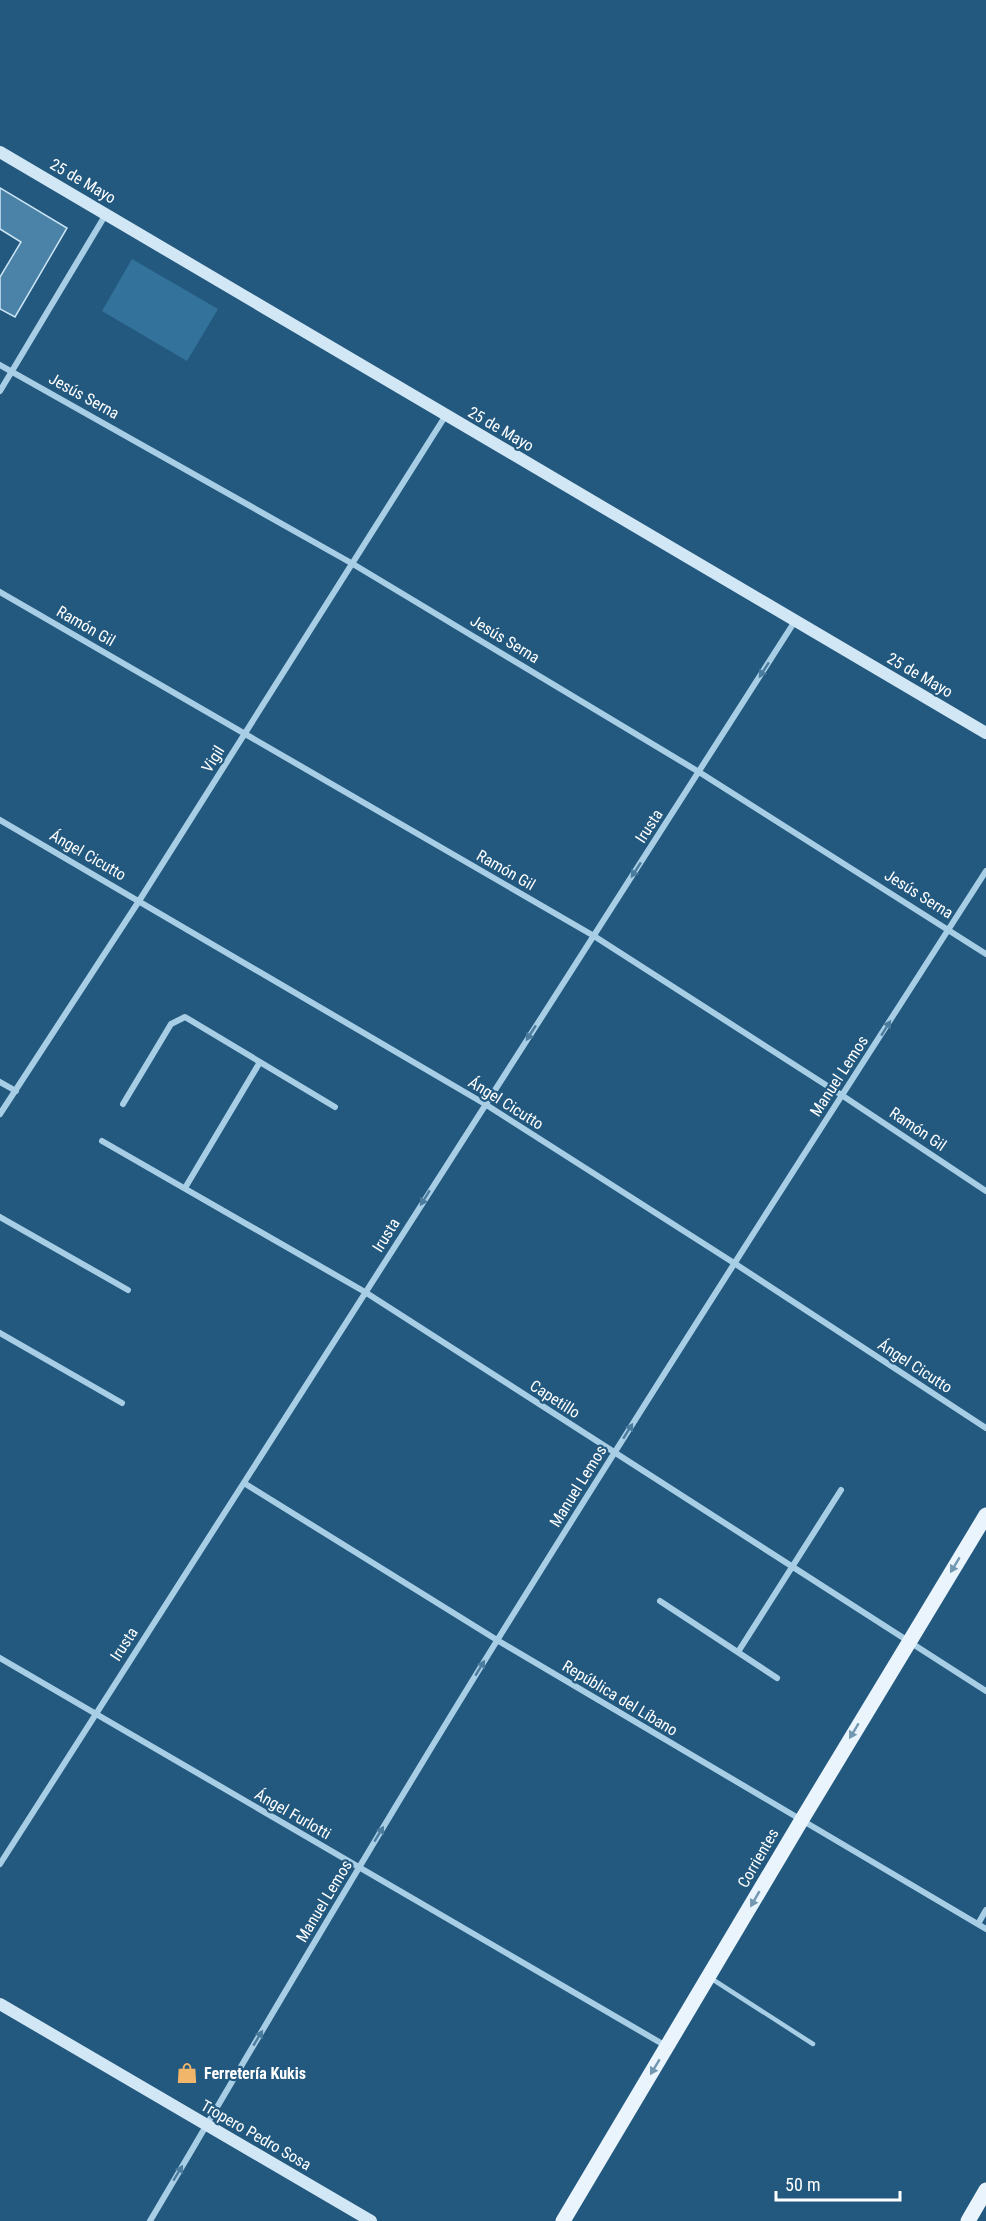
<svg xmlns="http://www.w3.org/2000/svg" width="986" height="2221" viewBox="0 0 986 2221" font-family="'Roboto Condensed',sans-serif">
	<rect width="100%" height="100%" fill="#23597f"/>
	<path fill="#33729b" d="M132,259L218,309L187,361L102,311Z"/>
	<path fill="#4b83a8" stroke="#cbe5f5" stroke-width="1.5" d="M0,188L67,228L15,317L0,309V277L21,242L0,229Z"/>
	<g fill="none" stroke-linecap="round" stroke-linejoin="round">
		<path stroke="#a8cee6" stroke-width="4.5" d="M712,1979L813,2044"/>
		<path stroke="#a8cee6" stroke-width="6" d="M0,365L353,564L699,772L986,954
			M0,391L106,214
			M0,592L594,936L843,1096L986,1191
			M0,820L485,1104L734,1263L986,1428
			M0,1082L16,1091
			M123,1104L171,1024L185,1017L335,1107
			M0,1114L139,901L446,415
			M102,1141L365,1292L986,1691
			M185,1188L260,1062
			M0,1217L128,1290
			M0,1333L122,1403
			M244,1483L497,1640L986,1929
			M660,1601L777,1678
			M738,1652L841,1490
			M0,1658L666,2046
			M0,1864L795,621
			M978,1924L986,1910
			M150,2221C265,2026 379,1831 498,1639C658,1381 822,1126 986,871"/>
		<path stroke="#d2e7f6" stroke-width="12" d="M0,152L986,733
			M0,2004L371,2221"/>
		<path stroke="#e9f4fd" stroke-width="15" d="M563,2221L801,1821L986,1515
			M968,2221L986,2190"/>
	</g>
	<defs><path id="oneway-solid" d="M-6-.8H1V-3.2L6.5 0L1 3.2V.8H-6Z" transform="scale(1.5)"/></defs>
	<g fill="#4b7c9e">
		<use href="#oneway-solid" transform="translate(764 670) rotate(123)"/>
		<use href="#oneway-solid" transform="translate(636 870) rotate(123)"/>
		<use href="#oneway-solid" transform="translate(886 1028) rotate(-58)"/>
		<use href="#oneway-solid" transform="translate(531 1033) rotate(123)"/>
		<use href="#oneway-solid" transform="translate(425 1198) rotate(122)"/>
		<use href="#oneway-solid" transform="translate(628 1431) rotate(-58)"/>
		<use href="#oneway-solid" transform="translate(480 1668) rotate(-59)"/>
		<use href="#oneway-solid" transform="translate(379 1834) rotate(-59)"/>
		<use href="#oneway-solid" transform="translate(258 2038) rotate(-59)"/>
		<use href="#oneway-solid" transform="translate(178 2173) rotate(-59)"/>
	</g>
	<g fill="#7297b1">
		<use href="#oneway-solid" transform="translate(955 1565) rotate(121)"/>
		<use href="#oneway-solid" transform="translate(854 1731) rotate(121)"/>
		<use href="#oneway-solid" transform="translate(755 1899) rotate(120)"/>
		<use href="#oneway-solid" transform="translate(655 2067) rotate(121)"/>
	</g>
	<defs>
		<symbol id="shop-bare" viewBox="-9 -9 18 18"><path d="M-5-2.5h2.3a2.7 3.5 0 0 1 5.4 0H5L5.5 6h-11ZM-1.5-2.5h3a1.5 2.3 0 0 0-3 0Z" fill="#f2b66b" stroke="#23597f" stroke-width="2.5" paint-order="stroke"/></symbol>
	</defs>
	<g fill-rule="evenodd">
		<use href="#shop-bare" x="172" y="2058" width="30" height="30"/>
	</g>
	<g text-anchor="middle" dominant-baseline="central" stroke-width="4.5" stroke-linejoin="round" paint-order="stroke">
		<g font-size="16" fill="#fff" stroke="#23597f">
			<text transform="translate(83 181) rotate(30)">25 de Mayo</text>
			<text transform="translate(84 396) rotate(29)">Jesús Serna</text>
			<text transform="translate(501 429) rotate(30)">25 de Mayo</text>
			<text transform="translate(86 626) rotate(30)">Ramón Gil</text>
			<text transform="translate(505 639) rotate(31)">Jesús Serna</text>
			<text transform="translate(920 675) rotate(30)">25 de Mayo</text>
			<text transform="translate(213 759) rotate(-58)">Vigil</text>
			<text transform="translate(649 826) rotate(-57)">Irusta</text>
			<text transform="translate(88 855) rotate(30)">Ángel Cicutto</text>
			<text transform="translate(506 870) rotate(30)">Ramón Gil</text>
			<text transform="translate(919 894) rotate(32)">Jesús Serna</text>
			<text transform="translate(839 1076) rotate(-57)">Manuel Lemos</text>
			<text transform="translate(506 1103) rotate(32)">Ángel Cicutto</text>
			<text transform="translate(918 1129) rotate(34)">Ramón Gil</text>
			<text transform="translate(386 1235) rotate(-58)">Irusta</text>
			<text transform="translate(915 1366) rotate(33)">Ángel Cicutto</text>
			<text transform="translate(555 1399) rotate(33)">Capetillo</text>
			<text transform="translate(578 1486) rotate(-58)">Manuel Lemos</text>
			<text transform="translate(124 1644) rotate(-57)">Irusta</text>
			<text transform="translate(620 1698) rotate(31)">República del Líbano</text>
			<text transform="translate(293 1814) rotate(30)">Ángel Furlotti</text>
			<text transform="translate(758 1858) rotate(-60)">Corrientes</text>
			<text transform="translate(324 1901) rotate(-59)">Manuel Lemos</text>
			<text transform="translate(256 2135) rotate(30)">Tropero Pedro Sosa</text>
		</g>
		<g font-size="16" font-weight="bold" fill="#fff" stroke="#23597f" text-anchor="start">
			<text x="204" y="2073">Ferretería Kukis</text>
		</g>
	</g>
	<path d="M776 2191v9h124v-9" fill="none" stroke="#ffffff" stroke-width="3"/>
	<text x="785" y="2191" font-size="18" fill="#ffffff" stroke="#23597f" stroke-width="4.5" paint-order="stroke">50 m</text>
</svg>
